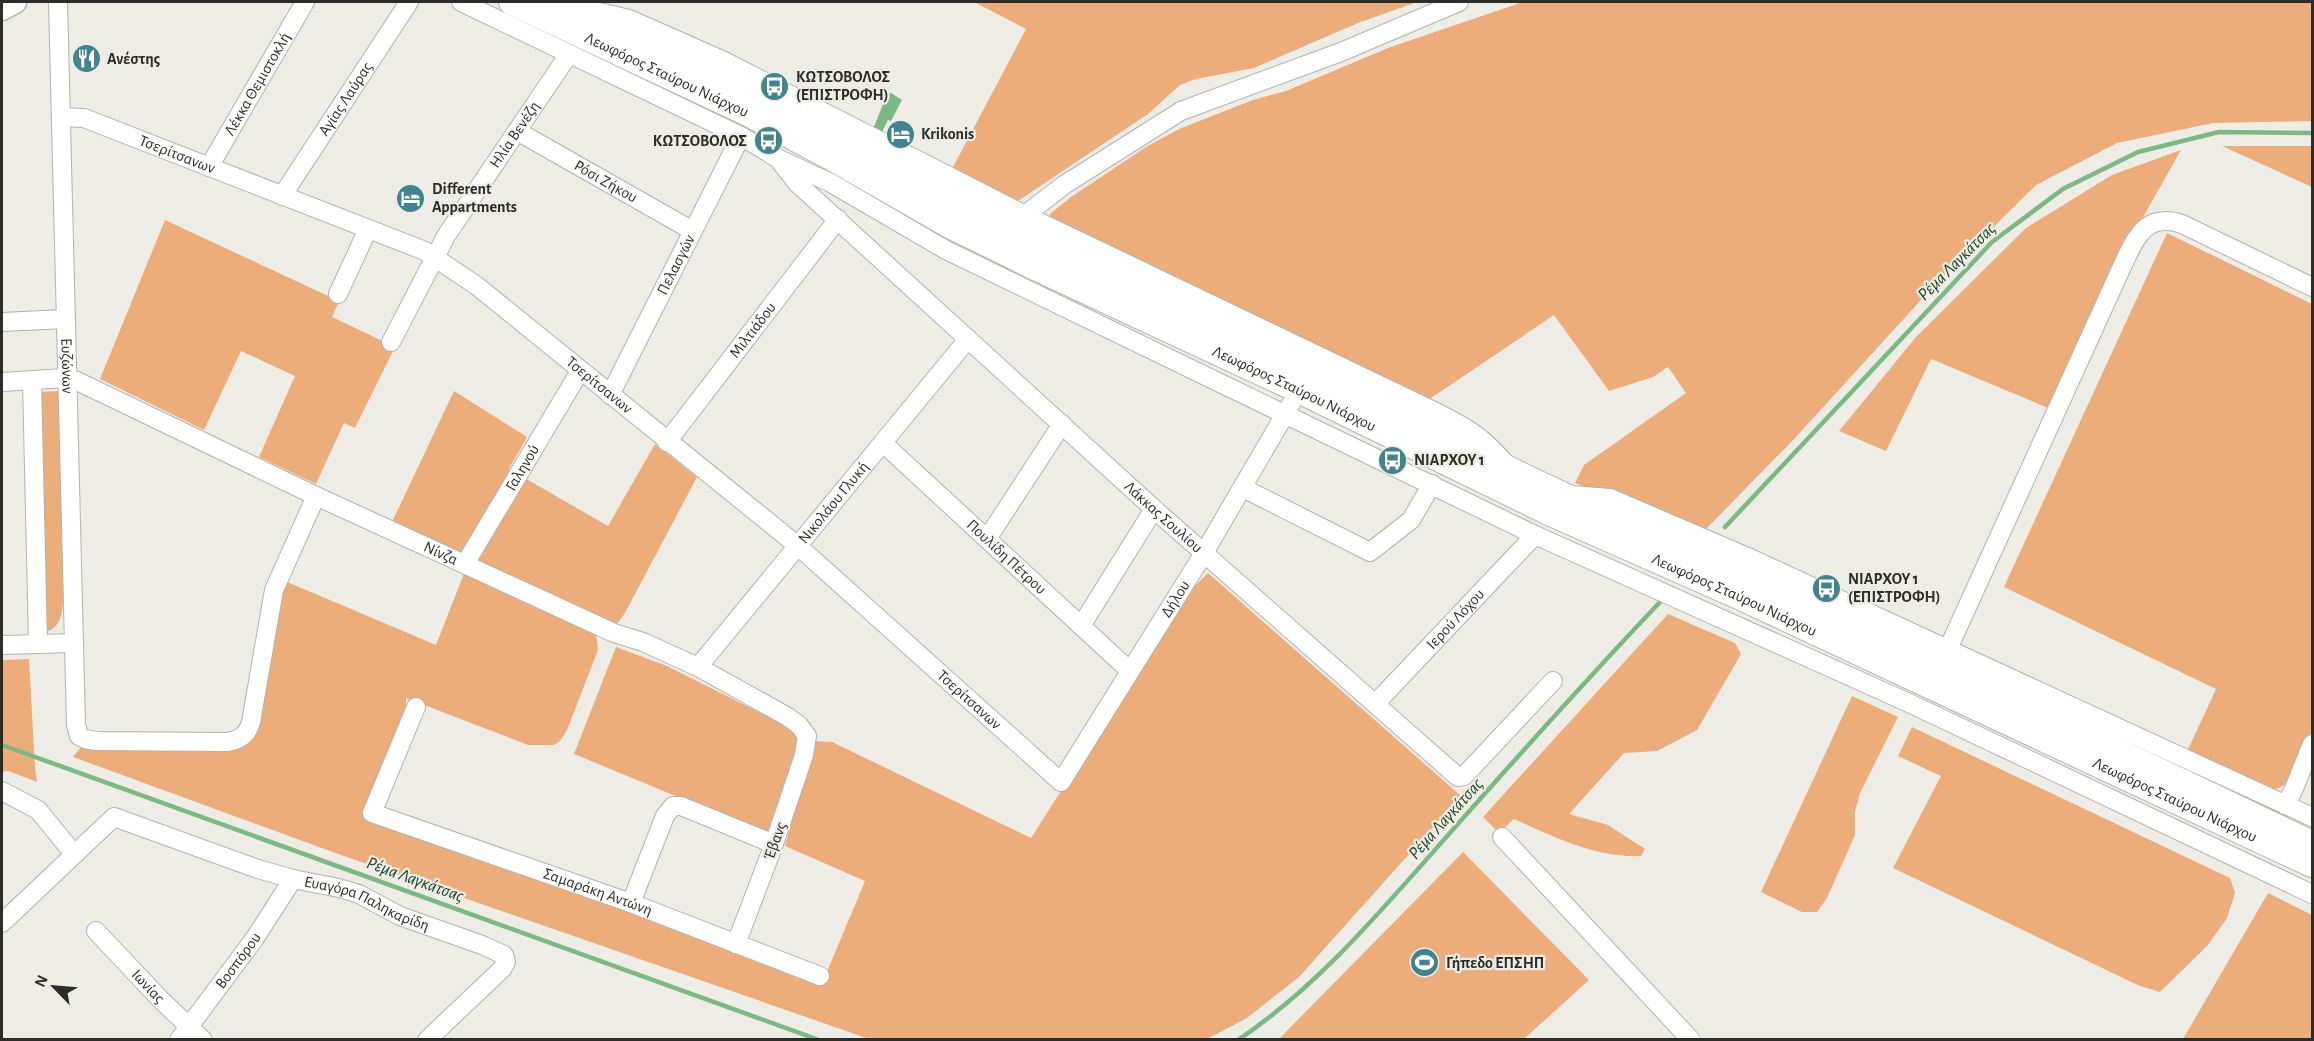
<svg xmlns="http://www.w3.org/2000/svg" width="2314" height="1041" viewBox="0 0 2314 1041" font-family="'Alegreya Sans',sans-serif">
	<rect width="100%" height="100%" fill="#edede5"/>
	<path fill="#ecad7b" d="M974,2H1417L1358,23L1254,68L1196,79L1180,85L1148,114L1015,203L951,171L1026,29Z
		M1523,2H2312V121L2213,123L2117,143L2036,185L1931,289L1795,438L1705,530L1628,495L1593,489L1575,483L1584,465L1686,393L1668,367L1653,377L1609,391L1554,315L1425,402L1052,221L1050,214L1071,197L1146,147L1179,129L1253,100L1286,91L1388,48Z
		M2222,146H2312V187Z
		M2181,150L2133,235L2053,410L1931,359L1886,451L1839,431L1916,337L2026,228L2112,175Z
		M165,220L339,301L332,317L395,347L355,428L344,423L316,484L259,457L295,376L241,351L204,430L100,379Z
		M2167,233L2312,304V731L2290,783L2267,793L2186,754L2216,689L2004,587Z
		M63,391L64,591C62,606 64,624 49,631L46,629L38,392Z
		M454,391L527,437L509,469L608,526L655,444L697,477L625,613L615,627L392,522Z
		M465,571L596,632L598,650L567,730L560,741L554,745H528L406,698V711L365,817L661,922L733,953L821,986L865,881L785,846L814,741L832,742L1031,838L1186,595L1208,573L1461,796L1299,977L1247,1018L1207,1039L872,1040L341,855L73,757L81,747L234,748L285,581L436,645Z
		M1668,614L1735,643L1741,654L1697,730L1657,751L1624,753L1569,814L1608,825L1645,849L1641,856C1596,858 1554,837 1514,819L1499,833L1483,817Z
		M616,647L667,666L789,727L801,743L770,835L574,754Z
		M29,659L35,767L37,782L8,771L2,772V660Z
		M1852,696L1898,717L1860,793L1855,812V835L1827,898L1817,912H1802L1761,892Z
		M1912,727L2230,878L2235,893L2227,918L2208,945L2160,992L2140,986L1893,868L1941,776L1898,756Z
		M1463,852L1589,980L1524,1039H1279Z
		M2268,893L2312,915V1039H2183Z"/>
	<path fill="#7bb982" d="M891,93L902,100L891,121L888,120L882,132L874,127L887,94Z"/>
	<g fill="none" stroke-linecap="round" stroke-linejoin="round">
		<path stroke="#7bb982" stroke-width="4.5" d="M1725,527L1992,242L2063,189L2138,152L2219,132L2312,133
			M2,745L819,1040
			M1238,1040C1321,984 1383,908 1449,834C1518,756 1588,678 1660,602"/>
		<defs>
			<g id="minor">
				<path id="s1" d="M58,2L76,725L79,736L85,739L97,741L227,742C240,740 248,734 251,722L274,590L316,496"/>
				<path d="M461,2L741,136L777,158L831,183L946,250L1191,369L1535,535L1909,703L2312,894"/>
				<path d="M591,10L629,19L724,61L1025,215L1434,411C1466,427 1482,436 1506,464"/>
				<path id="s2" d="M61,117L84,118L425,251L477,286L798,546L1061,782L1204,553L1291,404"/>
				<path id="s3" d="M517,131L693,231"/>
				<path id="s4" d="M779,160L797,183L1154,509L1458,777L1464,776L1553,681"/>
				<path id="s5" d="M209,167L305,2"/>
				<path id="s6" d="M282,196L409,2"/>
				<path d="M1025,215L1064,185L1181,111L1341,52L1459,2"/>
				<path d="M338,294L368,229"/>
				<path d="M2,322L66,319"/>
				<path id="s7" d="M391,342L446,236L569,54"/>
				<path d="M32,380L38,644"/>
				<path id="s8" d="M2,382L65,378L77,381L316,496L549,603L614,633L643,642L698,667L788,717L799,725L807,736L804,755L774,844L736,944"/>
				<path id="s9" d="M610,395L741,136"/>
				<path id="s10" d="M667,442L838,219"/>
				<path id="s11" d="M883,443L1130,671"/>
				<path d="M1243,488L1370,552L1411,520L1432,484"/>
				<path d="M1571,495L1610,498L1750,558L2312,817"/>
				<path d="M987,539L1062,424"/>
				<path id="s12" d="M465,564L580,371"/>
				<path d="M1081,626L1154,509"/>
				<path d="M2,645L74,643"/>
				<path d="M1948,649L2120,271C2134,242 2143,211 2182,224L2312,287"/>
				<path id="s13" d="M698,667L968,339"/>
				<path id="s14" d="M1375,704L1535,535"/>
				<path id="s15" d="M416,707L372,813L631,903L820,976"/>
				<path d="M2,791L38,810L74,854"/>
				<path d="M2285,805L2293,791L2312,744"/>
				<path d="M1502,837L1691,1040"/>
				<path d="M631,903L665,816L673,806H681L774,844"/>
				<path id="s16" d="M2,923L114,817L258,869L293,879L339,888L359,894L400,916L482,945L504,955L506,962L502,969L427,1040"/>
				<path id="s17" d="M96,931L160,999L203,1040"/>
				<path id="s18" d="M179,1040L255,938L293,879"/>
			</g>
			<path id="tertiary" d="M2,9L15,2"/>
			<g id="secondary">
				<path id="s19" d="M512,2L750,114L831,157L948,224L1035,267L1299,390L1549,512L1741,597L2312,864"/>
				<path d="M554,2L717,77L816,126L1017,234L1306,370L1526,478L1602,514L1781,591L2312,844"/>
			</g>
		</defs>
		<use href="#minor" stroke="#b3b3ac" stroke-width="20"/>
		<use href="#tertiary" stroke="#b3b3ac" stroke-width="25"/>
		<use href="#secondary" stroke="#b3b3ac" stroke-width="28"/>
		<use href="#minor" stroke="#fff" stroke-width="18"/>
		<use href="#tertiary" stroke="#fff" stroke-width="22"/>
		<use href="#secondary" stroke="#fff" stroke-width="26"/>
	</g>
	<defs>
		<symbol id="restaurant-disc" viewBox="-11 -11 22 22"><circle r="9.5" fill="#408492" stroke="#edede5"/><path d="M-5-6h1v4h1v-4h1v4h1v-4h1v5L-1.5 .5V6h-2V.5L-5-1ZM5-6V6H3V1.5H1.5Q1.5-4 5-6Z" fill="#fff"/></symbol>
		<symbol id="bus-disc" viewBox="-11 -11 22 22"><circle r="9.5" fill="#408492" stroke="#edede5"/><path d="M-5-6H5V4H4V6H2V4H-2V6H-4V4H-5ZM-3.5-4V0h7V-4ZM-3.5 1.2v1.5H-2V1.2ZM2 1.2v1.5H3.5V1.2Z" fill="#fff"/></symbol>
		<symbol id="hotel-disc" viewBox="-11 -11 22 22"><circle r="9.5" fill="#408492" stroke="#edede5"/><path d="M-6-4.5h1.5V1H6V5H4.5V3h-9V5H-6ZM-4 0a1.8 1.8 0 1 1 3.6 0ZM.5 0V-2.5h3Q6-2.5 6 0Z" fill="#fff"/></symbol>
		<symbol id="stadium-disc" viewBox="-11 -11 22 22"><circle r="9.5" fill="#408492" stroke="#edede5"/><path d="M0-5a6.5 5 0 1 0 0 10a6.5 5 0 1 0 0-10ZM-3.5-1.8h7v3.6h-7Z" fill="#fff"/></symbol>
	</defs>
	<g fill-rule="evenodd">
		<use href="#restaurant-disc" x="70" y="42" width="33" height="33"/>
		<use href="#bus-disc" x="758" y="70" width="33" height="33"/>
		<use href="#hotel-disc" x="884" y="118" width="33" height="33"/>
		<use href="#bus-disc" x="752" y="124" width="33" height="33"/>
		<use href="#hotel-disc" x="394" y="182" width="33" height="33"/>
		<use href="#bus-disc" x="1376" y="444" width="33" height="33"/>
		<use href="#bus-disc" x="1810" y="572" width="33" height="33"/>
		<use href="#stadium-disc" x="1408" y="946" width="33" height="33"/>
	</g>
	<g text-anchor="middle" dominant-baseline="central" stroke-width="4.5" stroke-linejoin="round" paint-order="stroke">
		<g font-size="16" font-weight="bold" fill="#2c2c29" stroke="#edede5" text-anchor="start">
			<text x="107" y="59">Ανέστης</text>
			<text x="796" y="77">ΚΩΤΣΟΒΟΛΟΣ<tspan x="796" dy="18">(ΕΠΙΣΤΡΟΦΗ)</tspan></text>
			<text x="921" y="134">Krikonis</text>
			<text x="747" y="141" text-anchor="end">ΚΩΤΣΟΒΟΛΟΣ</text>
			<text x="432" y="189">Different<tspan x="432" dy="18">Appartments</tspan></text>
			<text x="1414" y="460">ΝΙΑΡΧΟΥ 1</text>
			<text x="1848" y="579">ΝΙΑΡΧΟΥ 1<tspan x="1848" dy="18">(ΕΠΙΣΤΡΟΦΗ)</tspan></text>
			<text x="1446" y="963">Γήπεδο ΕΠΣΗΠ</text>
		</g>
		<g font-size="16" fill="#2c2c29" stroke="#edede5">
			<text stroke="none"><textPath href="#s19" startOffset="171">Λεωφόρος Σταύρου Νιάρχου</textPath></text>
			<text stroke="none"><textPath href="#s5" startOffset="96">Λέκκα Θεμιστοκλή</textPath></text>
			<text stroke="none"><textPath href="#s6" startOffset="116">Αγίας Λαύρας</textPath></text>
			<text stroke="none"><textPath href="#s7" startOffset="242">Ηλία Βενέζη</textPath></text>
			<text stroke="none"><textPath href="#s2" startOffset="123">Τσερίτσανων</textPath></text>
			<text stroke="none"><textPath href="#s3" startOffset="102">Ρόσι Ζήκου</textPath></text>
			<text stroke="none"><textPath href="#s9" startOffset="146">Πελασγών</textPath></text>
			<text stroke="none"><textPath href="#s10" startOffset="141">Μιλτιάδου</textPath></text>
			<text stroke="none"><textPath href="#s1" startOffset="364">Ευζώνων</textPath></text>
			<text stroke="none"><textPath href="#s2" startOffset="609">Τσερίτσανων</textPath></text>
			<text stroke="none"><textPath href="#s19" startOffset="873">Λεωφόρος Σταύρου Νιάρχου</textPath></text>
			<text stroke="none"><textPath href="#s12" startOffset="112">Γαληνού</textPath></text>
			<text stroke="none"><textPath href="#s13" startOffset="213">Νικολάου Γλυκή</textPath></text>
			<text stroke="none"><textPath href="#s4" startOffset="525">Λάκκας Σουλίου</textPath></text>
			<text stroke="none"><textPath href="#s8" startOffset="478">Νίνζα</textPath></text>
			<text stroke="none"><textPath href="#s11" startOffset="168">Πουλίδη Πέτρου</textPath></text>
			<text stroke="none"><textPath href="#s19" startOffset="1359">Λεωφόρος Σταύρου Νιάρχου</textPath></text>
			<text stroke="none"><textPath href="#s2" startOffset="1434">Δήλου</textPath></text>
			<text stroke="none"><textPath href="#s14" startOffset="117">Ιερού Λόχου</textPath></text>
			<text stroke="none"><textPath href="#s2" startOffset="1095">Τσερίτσανων</textPath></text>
			<text stroke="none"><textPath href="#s19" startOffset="1845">Λεωφόρος Σταύρου Νιάρχου</textPath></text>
			<text transform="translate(775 841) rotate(-70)">Έβανς</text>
			<text stroke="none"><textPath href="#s15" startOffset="354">Σαμαράκη Αντώνη</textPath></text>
			<text stroke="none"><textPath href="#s16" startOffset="422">Ευαγόρα Παληκαρίδη</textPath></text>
			<text stroke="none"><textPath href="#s18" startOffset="99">Βοσπόρου</textPath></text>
			<text stroke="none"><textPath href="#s17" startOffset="76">Ιωνίας</textPath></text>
		</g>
		<g font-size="18" font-style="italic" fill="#17431e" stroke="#edede5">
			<text transform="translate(1957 262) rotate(-45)">Ρέμα Λαγκάτσας</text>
			<text transform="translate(1446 819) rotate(-48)">Ρέμα Λαγκάτσας</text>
			<text transform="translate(415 880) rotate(20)">Ρέμα Λαγκάτσας</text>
		</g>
	</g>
	<rect width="2314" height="1041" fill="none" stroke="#2c2c29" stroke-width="6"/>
	<g transform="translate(54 987) rotate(295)" stroke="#edede5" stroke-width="4.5" paint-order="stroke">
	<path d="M0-4.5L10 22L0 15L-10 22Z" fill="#2c2c29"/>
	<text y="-9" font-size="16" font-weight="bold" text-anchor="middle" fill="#2c2c29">N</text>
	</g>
</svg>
